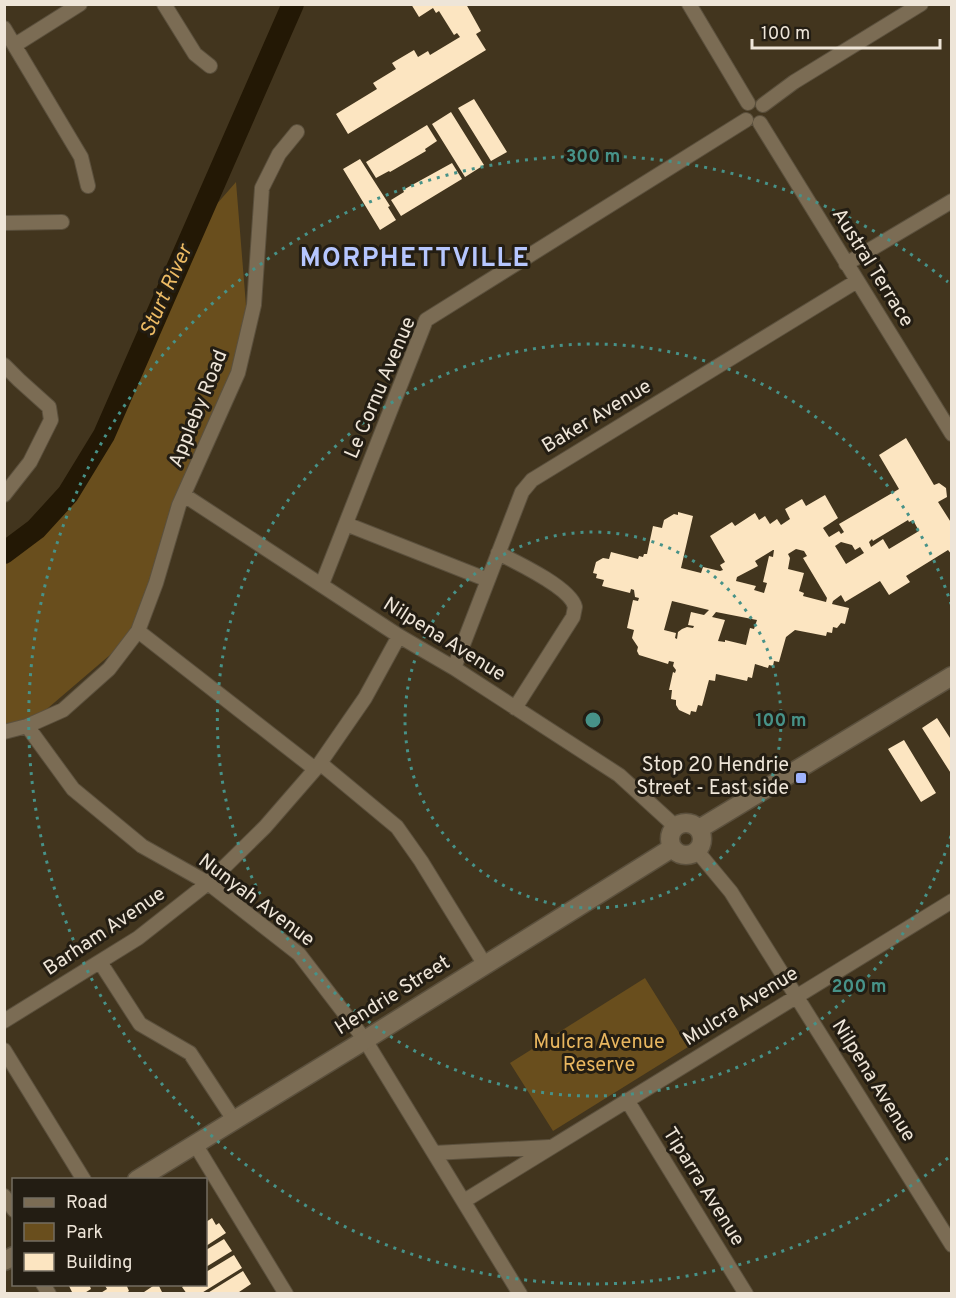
<svg xmlns="http://www.w3.org/2000/svg" width="956" height="1298" viewBox="0 0 956 1298" font-family="Overpass,sans-serif">
	<rect width="100%" height="100%" fill="#42351e"/>
	<path fill="#694e1d" d="M236,182L248,330L138,631L27,726L5,733V553L36,529L68,494L104,435L195,229Z
		M645,978L688,1047L553,1131L510,1063Z"/>
	<g fill="none" stroke-linecap="round" stroke-linejoin="round">
		<path stroke="#231805" stroke-width="22" d="M4,553L36,529L68,494L104,435L293,4"/>
	</g>
	<path fill="#fce5c1" fill-rule="evenodd" d="M411,4H466L481,31L476,34L486,50L348,134L336,114L377,89L373,83L396,69L392,63L414,50L418,57L428,51L430,55L460,37L457,33L454,35L439,11L436,13L433,8L419,17Z
		M474,99L507,152L491,161L458,108Z
		M451,112L484,165L465,177L432,124Z
		M427,125L437,141L425,149L426,151L390,172L389,171L376,178L366,162Z
		M360,159L390,206L388,207L396,220L380,230L343,169Z
		M452,163L462,179L401,216L391,200L404,192L403,190Z
		M906,438L934,485L939,483L946,488L947,497L938,502L952,524V555L948,550L906,576L910,582L889,595L880,581L845,602L841,595L833,601L832,604L849,608L845,624L841,623L837,628L833,627L832,633L827,632L826,636L795,630L786,637L779,662L774,661L773,666L769,665L768,668L755,664L752,678L748,677L747,681L716,674L715,681L709,680L702,706L698,705L696,712L691,711L690,715L679,710L676,705V700L671,699L672,690H669L673,672L675,673L676,670L673,666L674,662L669,661L668,664L639,655L637,651L638,647L632,638L634,630L627,628L633,600L638,601L639,598L635,597L634,590L631,589L630,593L602,586L604,580L596,578L597,574L593,573L596,562L603,558L609,559L611,552L638,559L639,556L643,557L644,554H647L653,526L662,528L664,520L674,514L678,515V512L693,516L681,568L701,573L703,567L720,571L723,570L720,565L725,562L710,536L732,522L735,526L755,513L759,520L765,516L770,524L777,519L781,525L790,519L785,509L802,499L806,506L825,495L838,518L823,528L829,537L839,531L841,534L844,532L839,524L899,489L879,455ZM908,520L909,522L913,520L919,531L889,549L883,539L871,547L869,542L872,539L873,541ZM841,542L852,545L855,550L860,547L864,553L846,564L835,546ZM796,549L804,551L807,556L803,558L827,598L826,602L803,596L804,593L799,591L804,573L788,569L790,558L788,554ZM773,550H774L773,557L769,556L763,582L767,583L764,593L754,590L756,586L736,581L737,577L758,566L755,561ZM672,601L709,610L704,615L691,612L688,625L694,626L693,628L687,627L682,629L678,632L677,639L675,638L676,633L664,630ZM716,612L757,620L754,629L750,628L746,645L725,640V642L718,641L725,620L712,617Z
		M937,718L952,741V775L922,728Z
		M904,740L936,793L921,802L888,749Z
		M212,1218L216,1225L219,1223L226,1233L206,1246V1222Z
		M224,1239L232,1251L206,1267V1250Z
		M234,1255L242,1268L200,1294H187L182,1287L186,1284H206V1272Z
		M243,1271L251,1284L236,1294H206Z
		M68,1284H89L91,1289L83,1294H73Z
		M104,1284H126L129,1291L125,1294H99L107,1289Z
		M156,1284H158L163,1294H141Z"/>
	<g fill="none" stroke-linecap="round" stroke-linejoin="round">
		<defs>
			<path id="street" d="M164,4L195,54L210,66
				M689,4L748,103
				M4,28L81,157L88,186
				M15,45L80,4
				M763,105L794,82L921,4
				M760,123L952,434
				M4,223L62,222
				M846,264L952,201
				M4,365L19,380L49,407L51,420L30,462L4,495
				M184,495L399,636L454,668L619,775L676,827
				M346,524L488,580
				M498,553C516,562 571,588 575,607L573,617L515,708
				M322,584L426,320L746,120
				M138,631L315,769
				M454,668L522,492L532,480L857,281
				M27,726L73,789L142,846L208,883L299,954L365,1040L520,1294
				M4,732L27,726L63,710L109,669L138,631L156,583L179,505L238,373L254,305L262,188L279,154L297,132
				M320,763L397,827L421,861L485,965
				M697,851L731,892L952,1245
				M100,962L140,1024L190,1053L234,1120
				M4,1021L138,938L208,883L265,827L318,766L365,698L399,636
				M4,1050L84,1180
				M627,1100L746,1294
				M195,1144L286,1294
				M434,1153L549,1147
				M4,1196L14,1210
				M464,1201L952,901
				M43,1284L49,1294"/>
			<path id="secondary" d="M670 839a16 16 0 1 1 32 0a16 16 0 1 1-32 0Z
				M699,829L952,676
				M137,1180L365,1040L672,848
				M4,1261L14,1256"/>
		</defs>
		<use href="#street" stroke="#5b503d" stroke-width="16"/>
		<use href="#secondary" stroke="#5b503d" stroke-width="21"/>
		<use href="#street" stroke="#7b6c54" stroke-width="14"/>
		<use href="#secondary" stroke="#7b6c54" stroke-width="18"/>
	</g>
	<g fill="none" stroke="#479288" stroke-width="3" stroke-dasharray="3 6">
		<circle cx="593" cy="720" r="188"/>
		<path d="M951 836A376 376 0 1 1 951 604"/>
		<path d="M948 1158A564 564 0 1 1 948 282"/>
	</g>
	<rect fill="#9fb3fd" stroke="#231d13" stroke-width="2" x="795" y="772" width="12" height="12" rx="3"/>
	<g text-anchor="middle" dominant-baseline="central" stroke-width="6" stroke-linejoin="round" paint-order="stroke">
		<g font-size="20" fill="#eee5d8" stroke="#231d13">
			<text transform="translate(872 268) rotate(58)">Austral Terrace</text>
			<text transform="translate(381 388) rotate(-67)">Le Cornu Avenue</text>
			<text transform="translate(199 409) rotate(-68)">Appleby Road</text>
			<text transform="translate(597 417) rotate(-31)">Baker Avenue</text>
			<text transform="translate(444 640) rotate(32)">Nilpena Avenue</text>
			<text transform="translate(256 901) rotate(37)">Nunyah Avenue</text>
			<text transform="translate(105 932) rotate(-34)">Barham Avenue</text>
			<text transform="translate(393 996) rotate(-32)">Hendrie Street</text>
			<text transform="translate(741 1007) rotate(-32)">Mulcra Avenue</text>
			<text transform="translate(873 1081) rotate(58)">Nilpena Avenue</text>
			<text transform="translate(703 1187) rotate(58)">Tiparra Avenue</text>
		</g>
		<g font-size="20" fill="#eee5d8" stroke="#231d13" text-anchor="end">
			<text x="789" y="766">Stop 20 Hendrie<tspan x="789" dy="23">Street - East side</tspan></text>
		</g>
		<g font-size="20" fill="#e8b65f" stroke="#231d13">
			<text x="599" y="1043">Mulcra Avenue<tspan x="599" dy="23">Reserve</tspan></text>
		</g>
		<g font-size="21" font-style="italic" fill="#edbb64" stroke="#231d13">
			<text transform="translate(167 291) rotate(-66)">Sturt River</text>
		</g>
		<g font-size="26" font-weight="bold" letter-spacing="1.5" fill="#b6c6fe" stroke="#231d13">
			<text x="415" y="259">MORPHETTVILLE</text>
		</g>
	</g>
	<circle cx="593" cy="720" r="9" fill="#479288" stroke="#231d13" stroke-width="3"/>
	<g font-size="18" text-anchor="middle" font-weight="bold" fill="#479288" stroke="#231d13" stroke-width="6" stroke-linejoin="round" paint-order="stroke">
		<text x="593" y="162">300 m</text>
		<text x="781" y="726">100 m</text>
		<text x="859" y="992">200 m</text>
	</g>
	<rect width="956" height="1298" fill="none" stroke="#eee5d8" stroke-width="12"/>
	<rect x="12" y="1178" width="195" height="108" fill="#231d13" stroke="#746d62" stroke-width="1.5"/>
	<rect x="24" y="1198" width="30" height="9" fill="#7b6c54" stroke="#746d62" stroke-width="1.5"/>
	<text x="66" y="1208" font-size="18" fill="#eee5d8">Road</text>
	<rect x="24" y="1223" width="30" height="18" fill="#694e1d" stroke="#746d62" stroke-width="1.5"/>
	<text x="66" y="1238" font-size="18" fill="#eee5d8">Park</text>
	<rect x="24" y="1253" width="30" height="18" fill="#fce5c1" stroke="#746d62" stroke-width="1.5"/>
	<text x="66" y="1268" font-size="18" fill="#eee5d8">Building</text>
	<path d="M752 39v9h188v-9" fill="none" stroke="#eee5d8" stroke-width="3"/>
	<text x="761" y="39" font-size="18" fill="#eee5d8" stroke="#231d13" stroke-width="4.5" paint-order="stroke">100 m</text>
</svg>
